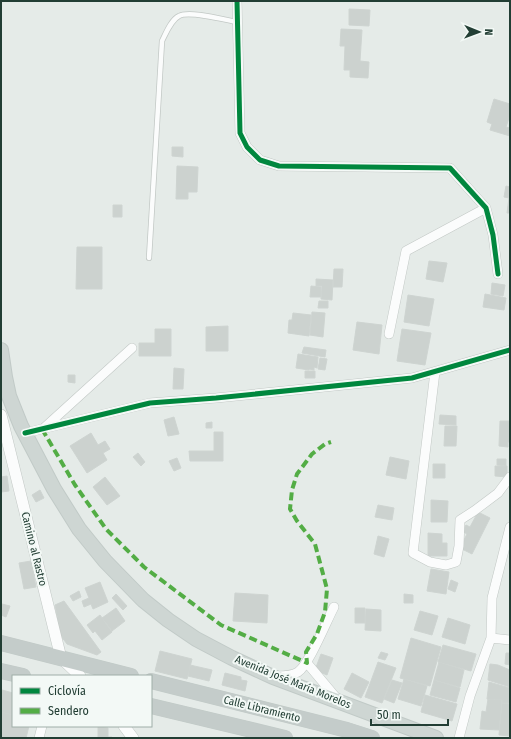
<svg xmlns="http://www.w3.org/2000/svg" width="511" height="739" viewBox="0 0 511 739" font-family="'Fira Sans Condensed',sans-serif">
	<rect width="100%" height="100%" fill="#e5ebe8"/>
	<path fill="#ccd2cf" stroke="#ced4d1" d="M349,9L370,10L369,26L349,25Z
		M341,29L362,30L360,61L369,62L368,78L350,77V70H344L345,46H340Z
		M494,99L510,104V115L506,127L510,128V136L490,130L492,124L487,122Z
		M172,147H183V157L172,156Z
		M177,166L198,167L197,192H188V199H176Z
		M506,186L510,187V213H507L509,198L504,197Z
		M113,205H122V217H113Z
		M77,247H102V289H76Z
		M429,261L447,263L443,282L426,279Z
		M334,269H343L342,287H333Z
		M316,279L333,280L332,300L321,299L322,286H316Z
		M492,283L505,285L503,296L491,294Z
		M311,286L321,287V297H310Z
		M485,294L506,298L504,310L483,307Z
		M408,295L434,299L429,326L404,322Z
		M319,301H328V308H318Z
		M312,312L325,313L323,337L310,335Z
		M293,313L311,315L309,336L288,333L289,320H292Z
		M357,322L382,325L379,354L353,350Z
		M228,326V351H206V327Z
		M155,329H171V356H139V343H155Z
		M402,329L431,333L425,365L397,361Z
		M304,347L326,350L325,357L302,353Z
		M298,354L318,357L317,368L314,367V370L309,369V370L296,368Z
		M320,358L327,359L325,370L318,369Z
		M174,368L184,369L183,389H173Z
		M305,371H315V378H305Z
		M68,375H75V383L68,382Z
		M440,415L456,416V425L439,424Z
		M174,417L179,434L168,436L164,420Z
		M500,421H510V442H508V447L499,446Z
		M212,422V428H206V423Z
		M445,426H457L456,446H444Z
		M214,432H223V461H190L189,451H214Z
		M91,433L98,445L105,441L110,449L103,453L107,460L87,473L70,446Z
		M138,453L145,462L141,466L133,457Z
		M390,457L409,461L406,479L386,475Z
		M177,458L181,468L174,471L169,461Z
		M497,459H506V466L497,465Z
		M433,464H445V478H433Z
		M495,466H507V477L495,476Z
		M7,476L9,491L1,492V477Z
		M105,477L120,496L107,505L93,487Z
		M40,490L44,498L36,502L32,495Z
		M431,500L448,501L447,522H431Z
		M378,505L394,508L392,520L375,517Z
		M478,512L490,518L472,554L460,548L467,534L462,531L466,525L470,527Z
		M428,533L442,534V543H447V556H428Z
		M378,536L389,539L384,557L374,554Z
		M31,561L36,587L24,589L19,563Z
		M431,569L449,572L446,594L427,591Z
		M451,580L458,583L455,592L448,589Z
		M100,582L108,602L93,609L91,604L84,607L82,601L89,598L85,588Z
		M79,591L81,597L73,601L70,596Z
		M235,593L268,595L267,623L233,621Z
		M116,594L127,606L123,610L112,598Z
		M404,594L413,595V603H404Z
		M64,601L101,652L97,655L67,644L61,636L55,605Z
		M2,604L10,606L6,617L1,615Z
		M116,608L125,621L112,631L102,618Z
		M355,608H365V623H355Z
		M366,609L381,610V631L365,630Z
		M420,611L438,616L432,635L414,630Z
		M100,615L112,632L102,640L95,631L93,633L87,625Z
		M448,618L470,625L465,644L442,637Z
		M411,638L441,647L430,686L400,678Z
		M443,645L476,654L471,671L438,662Z
		M160,651L192,659L187,679L155,671Z
		M381,652L388,654L385,660L378,658Z
		M506,653H510V665L505,664Z
		M321,654L333,658L327,675L315,670Z
		M378,662L396,668L382,703L365,697Z
		M439,662L464,670L460,687L434,680Z
		M490,664L498,665L510,670V687L488,680Z
		M190,665L212,670L209,681L188,676Z
		M225,673L241,677V680L247,681L245,691L222,685Z
		M352,673L369,682L361,698L344,689Z
		M404,679L427,686L421,706L398,699Z
		M392,680L402,683L394,703L384,699Z
		M434,680L460,688L456,702L430,695Z
		M489,682L510,688V703H502V700L487,699Z
		M2,690L13,693V715L1,712V694Z
		M425,695L457,704L452,721L421,712Z
		M488,699L502,700L499,730L480,729L482,711L486,712Z
		M502,703L510,704V736L499,735Z
		M1,712L13,715V726H29L26,738H1Z
		M98,727L108,728V737H112V738H98Z"/>
	<g fill="none" stroke-linecap="round" stroke-linejoin="round">
		<defs>
			<path id="service" d="M149,258L162,41C166,33 171,20 179,16C189,10 225,20 237,22"/>
			<path id="minor" d="M237,1L240,133L247,147L260,160L279,166L450,168L486,208L493,235L498,274
				M389,334L406,251L486,208
				M435,372L413,553L430,562L446,565L456,562L459,546L460,520L474,511L498,493L510,477
				M44,428L132,348
				M25,433L150,403L216,398L412,378L510,350
				M491,638L510,640
				M307,663L338,700
				M277,676C284,676 292,676 298,672C309,665 327,620 334,607
				M39,738L42,726
				M459,738L470,696L491,638L492,598L510,527"/>
			<path id="tertiary" d="M1,415L61,658L80,676
				M124,726L133,738"/>
			<path id="primary" d="M1,350L5,377L9,396L21,426L54,489L79,529L105,561L143,600L168,620L196,639L232,658L273,677L436,738"/>
			<path id="trunk" d="M1,643L131,676
				M1,671L23,676
				M151,681L347,730L372,738
				M151,706L285,738"/>
		</defs>
		<use href="#service" stroke="#c2c8c5" stroke-width="6"/>
		<use href="#minor" stroke="#c2c8c5" stroke-width="10"/>
		<use href="#tertiary" stroke="#c2c8c5" stroke-width="12"/>
		<use href="#primary" stroke="#c1cac7" stroke-width="16"/>
		<use href="#trunk" stroke="#c1cac7" stroke-width="16"/>
		<use href="#service" stroke="#fbfcfc" stroke-width="4.5"/>
		<use href="#minor" stroke="#fbfcfc" stroke-width="9"/>
		<use href="#tertiary" stroke="#fbfcfc" stroke-width="11"/>
		<use href="#primary" stroke="#ced6d3" stroke-width="14"/>
		<use href="#trunk" stroke="#c4ccca" stroke-width="15"/>
		<path stroke="#53ad45" stroke-width="4" stroke-dasharray="8 4" stroke-linecap="butt" d="M42,429L75,485L106,529L144,567L221,625L307,663L306,652L317,634L325,612L327,589L315,544L297,521L290,509L292,490L297,474L312,454L325,444L331,442"/>
		<defs>
			<path id="cycleway" d="M237,1L240,133L247,147L260,160L279,166L450,168L486,208L493,235L498,274
				M25,433L150,403L216,398L412,378L510,350"/>
		</defs>
		<use href="#cycleway" stroke="#f3f9f6" stroke-width="8"/>
		<use href="#cycleway" stroke="#00873e" stroke-width="5"/>
	</g>
	<g text-anchor="middle" dominant-baseline="central" stroke-width="4" stroke-linejoin="round" paint-order="stroke">
		<g font-size="11" fill="#223e34" stroke="#f3f9f6">
			<text transform="translate(34 549) rotate(76)">Camino al Rastro</text>
			<text transform="translate(293 682) rotate(22)">Avenida José María Morelos</text>
			<text transform="translate(262 709) rotate(14)">Calle Libramiento</text>
		</g>
	</g>
	<rect width="511" height="739" fill="none" stroke="#223e34" stroke-width="4"/>
	<rect x="12" y="675" width="140" height="52" fill="#f3f9f6" stroke="#9faea8"/>
	<rect x="20" y="688" width="20" height="6" fill="#00873e" stroke="#9faea8"/>
	<text x="48" y="695" font-size="12" fill="#223e34">Ciclovía</text>
	<rect x="20" y="708" width="20" height="6" fill="#53ad45" stroke="#9faea8"/>
	<text x="48" y="715" font-size="12" fill="#223e34">Sendero</text>
	<g transform="translate(479 32) rotate(91)" stroke="#f3f9f6" stroke-width="3" paint-order="stroke">
	<path d="M0-3L7 15L0 10L-7 15Z" fill="#223e34"/>
	<text y="-6" font-size="11" font-weight="bold" text-anchor="middle" fill="#223e34">N</text>
	</g>
	<path d="M371 719v6h77v-6" fill="none" stroke="#223e34" stroke-width="2"/>
	<text x="377" y="719" font-size="12" fill="#223e34" stroke="#f3f9f6" stroke-width="3" paint-order="stroke">50 m</text>
</svg>
